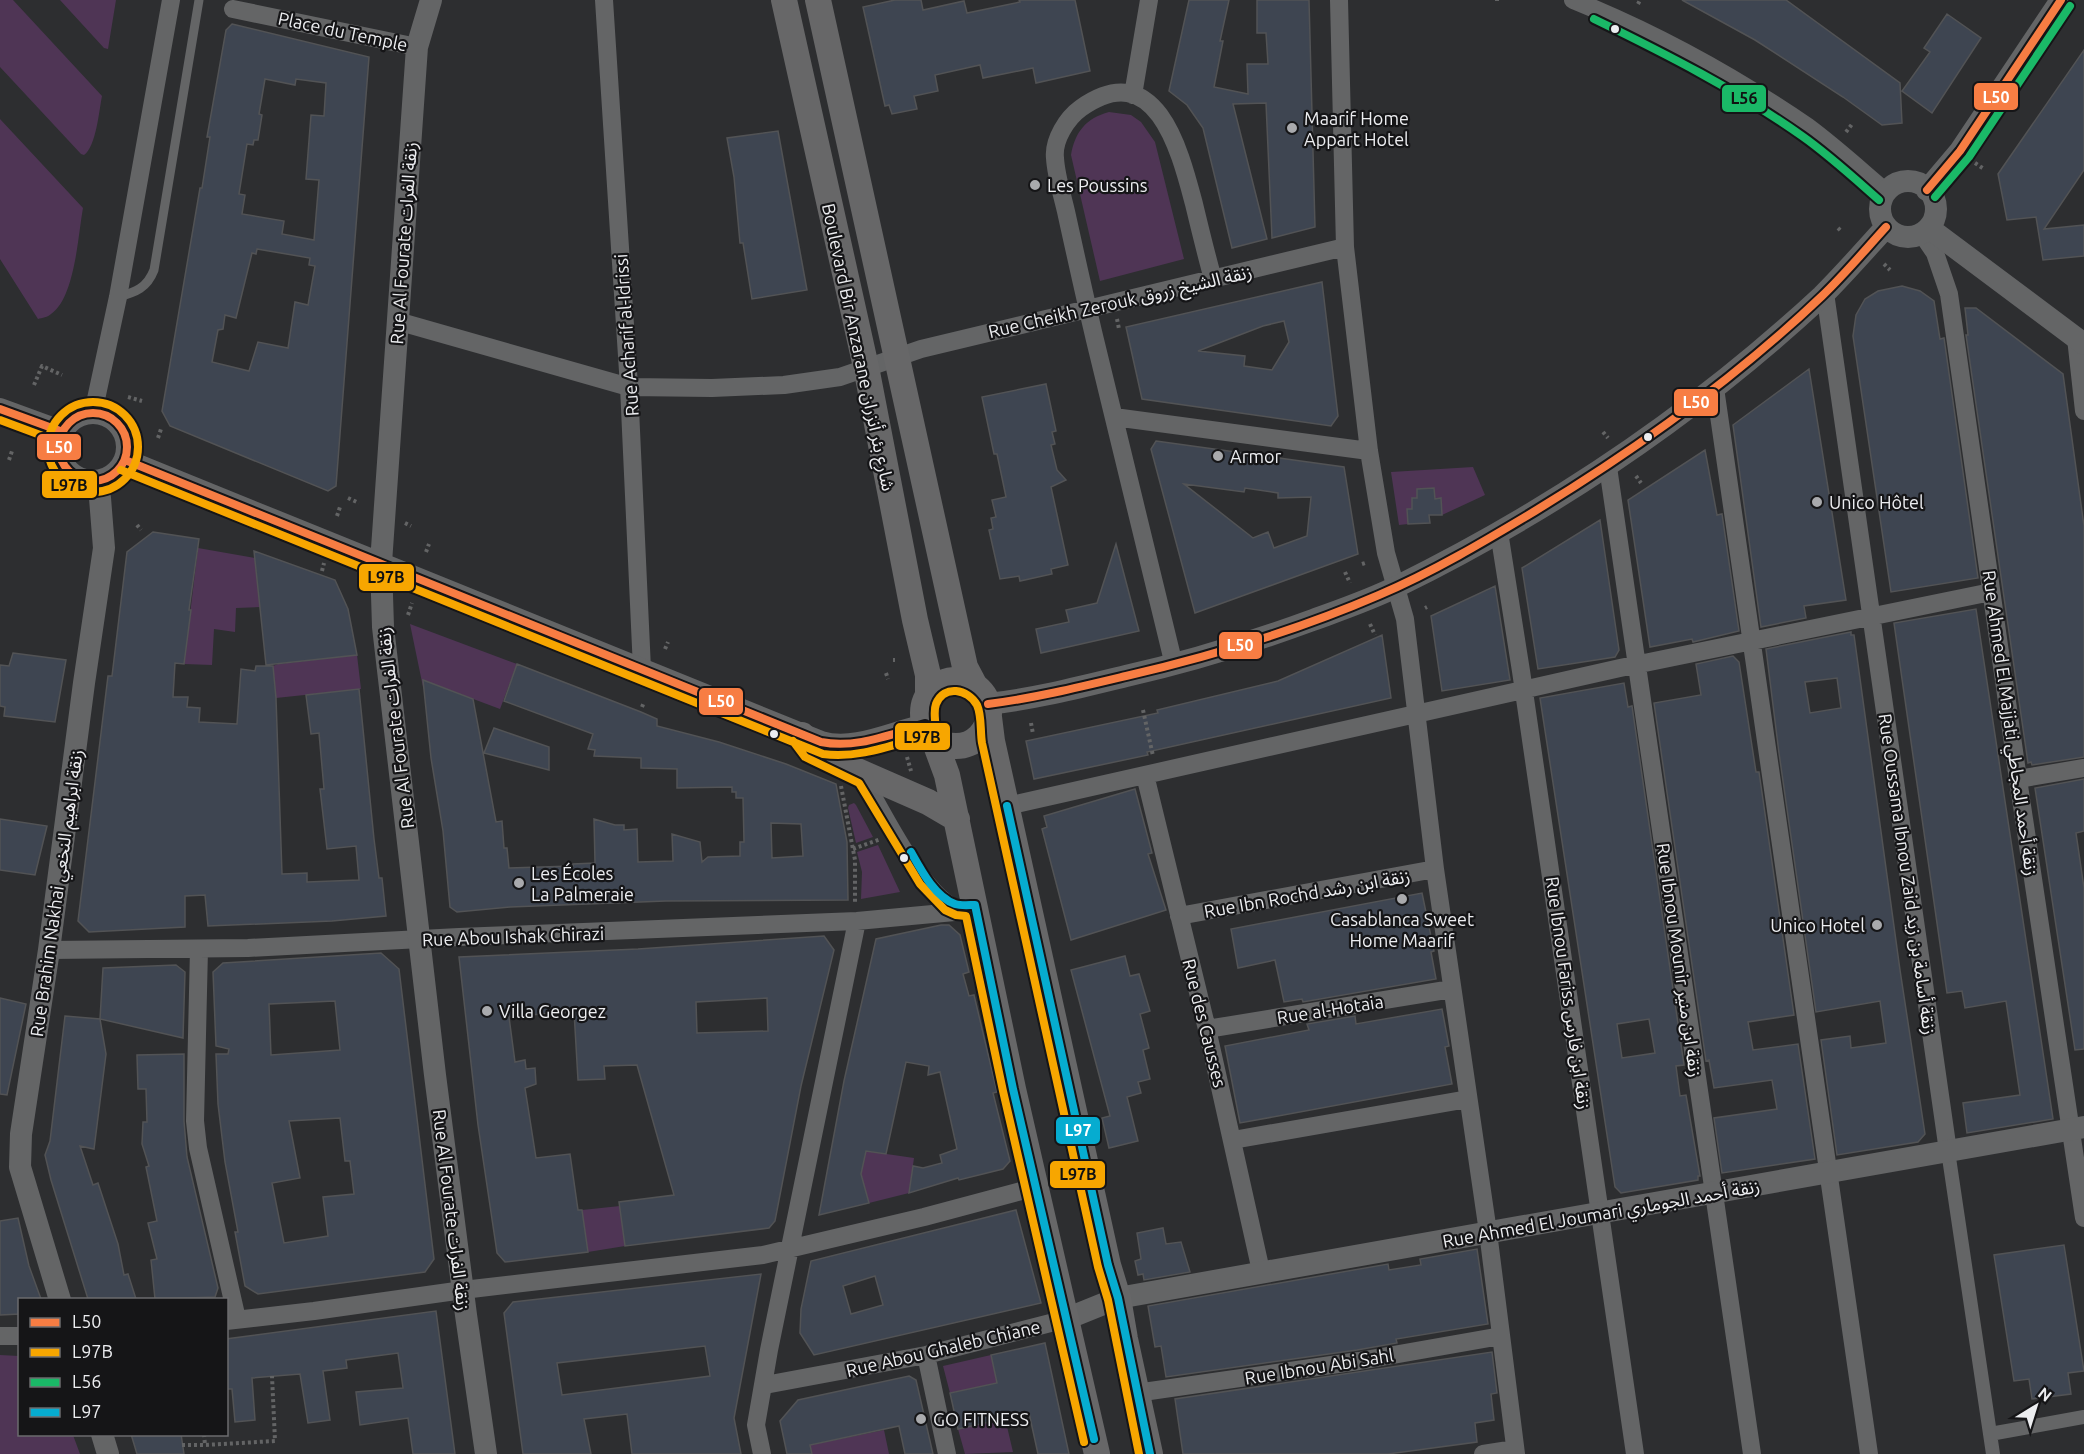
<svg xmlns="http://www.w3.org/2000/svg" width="2084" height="1454" viewBox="0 0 2084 1454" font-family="Ubuntu,'Noto Sans Arabic',sans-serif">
	<rect width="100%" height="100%" fill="#2d2e30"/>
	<path fill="#4f3555" d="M0,0H13L102,96C99,111 96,147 84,155L81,154L0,67Z
		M60,0H116L108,49L104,48Z
		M1109,112L1131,115L1141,122L1155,142L1184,259L1100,281L1071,155C1075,132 1086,118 1109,112Z
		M0,119L83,208C78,235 75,298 51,314C48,317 42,318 38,319L0,259Z
		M1473,467L1485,495L1442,515L1440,498L1435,499L1434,488L1417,489V498L1412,499V509L1407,510L1408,524L1399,525L1391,472Z
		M198,548L255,558L260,607L236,608L235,632L214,629L212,665L184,664Z
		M410,624L517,664L500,709L428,682L423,687Z
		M357,655L361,689L276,698L273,666L278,664Z
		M854,803L856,805L873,837L856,843L848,808L849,805Z
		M878,845L900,892L861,899L862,872L857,852Z
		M866,1151L914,1158L909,1193L869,1203L861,1174Z
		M620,1206L625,1246L588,1252L582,1210Z
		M0,1355L19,1356L20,1434L73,1435L80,1454H0Z
		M991,1355L997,1383L950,1393L943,1366Z
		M1005,1418L1013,1452L965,1454L958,1429Z
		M884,1430L889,1454H812L810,1445Z"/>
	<path fill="#3e4551" stroke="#525355" stroke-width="1.5" fill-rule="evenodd" d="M895,0H921L923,10L964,1L967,13L1020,2L1019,0H1075L1090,71L1036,83L1033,68L983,78L980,65L935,75L938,91L914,96L917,109L892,114L889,105L885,106L863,7Z
		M1189,0H1229L1220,41H1223L1214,87L1248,94L1247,64H1268L1266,33H1257V0H1309L1315,227L1272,238L1266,103L1233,104L1267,239L1232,248L1203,128L1187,105L1169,91Z
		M1682,0H1786L1900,83L1902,123L1882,125L1843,97L1755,40Z
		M1947,14L1981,38L1932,113L1902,91L1930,52L1924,48Z
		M232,24L369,57L336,486L328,491L170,426L162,411L200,188H202L210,137H207L226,30ZM265,79L295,85L296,79L326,83L324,116L311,115L306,179L319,180L314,240L282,234L284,221L242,214L245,195L239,194L247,144L253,145L254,140H258L262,115L259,114ZM257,249L310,258L309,265L315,266L308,305L295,302L288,348L258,342L249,371L212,362L218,330L223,329L225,315L236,318L252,253L256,254Z
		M2084,50V170L2044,229L2084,225V256L2043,260L2036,217L2007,220L1998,174Z
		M778,131L807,290L752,299L743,243H740L734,177L727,138Z
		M1322,282L1338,416L1331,426L1142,399L1126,327ZM1284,321L1289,342L1272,370L1244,366L1245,356L1198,351L1263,326Z
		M1902,286L1920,291L1934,301L1940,339L1944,338L1978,578L1891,592L1853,336L1856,315L1865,299L1878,291Z
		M1965,308H1976L2063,374L2084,526V757L2032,765L2031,762L2028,763L1966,335H1968Z
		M1809,369L1846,600L1804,606L1806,618L1761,627L1733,425Z
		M1046,384L1056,431L1052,432L1055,444L1051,445L1057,470L1066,480L1051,487L1068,565L1051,569L1052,574L1020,581L1019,576L1000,579L989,530L993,529L991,518L996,517L992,500L1006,497L997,454H994L982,397Z
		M1156,441L1344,467L1358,554L1195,613L1151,449ZM1184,484L1244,492L1245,488L1278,493V498L1311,497L1307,536L1274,548L1268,532L1253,538Z
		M1705,450L1717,515L1722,514L1739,631L1693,642L1692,639L1650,647L1628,500Z
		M1434,488L1435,499L1441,498L1442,515H1429L1430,523L1408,524L1407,509H1412V498H1417V489Z
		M1600,520L1619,650L1615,657L1538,669L1522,568Z
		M153,532L199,539L189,610H191L184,664L175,663L173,697H188L187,707L200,708L199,722L237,724L241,669L255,671L256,666H273L276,698L282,874L307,873V882L359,880L356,846L327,849L320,789H324L319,733L311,734L306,695L359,689L374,839L379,878H382L386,916L332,921L208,926L205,895L185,896V927L89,932L78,921L108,676H112L127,552Z
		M1116,544L1139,631L1041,653L1036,629L1069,622L1066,610L1097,603Z
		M254,551L335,580L348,609L357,655L266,665Z
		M1495,586L1510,680L1442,691L1431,616Z
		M1976,609L2053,1119L1967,1133L1963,1103L2020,1095L2006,1001L1965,1008L1962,991L1947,993L1894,623Z
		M1851,632V635H1854L1900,970L1925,1134L1918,1142L1837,1155L1821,1040L1850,1036L1851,1048L1886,1043L1880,1001L1816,1012L1779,753L1766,649ZM1837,678L1841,708L1810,713L1805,682Z
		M1382,635L1391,698L1147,752L1148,755L1034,779L1026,741L1158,713L1157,710L1278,681Z
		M13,653L66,660L55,722L4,716L5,707L0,706V665L9,666Z
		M1733,656L1739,662L1756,772H1759L1794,1015L1748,1022L1753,1050L1798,1044L1815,1159L1722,1173L1714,1118L1777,1109L1772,1080L1714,1088L1709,1060L1706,1061L1654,703L1701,695L1696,664Z
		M517,664L641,712L657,719V726L719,742L786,764L836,784L847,842L848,900L666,901L510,907L457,912L450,907L443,831L431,758L423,680L473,699L496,822L502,821L504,848H507L509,868L573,866V864L595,863L594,819L615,825H624V830L637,829L638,862L673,861L672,834L700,842L702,862L708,857L740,856V842H744L743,798H736V792H732V787L677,788V769L641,768V758L594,756L595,750L588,749L593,734L504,701ZM771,823L801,824L803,856L772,858Z
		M1624,683L1628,707L1632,706L1684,1065L1676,1066L1680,1096L1686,1095L1700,1176H1698V1180L1621,1193L1615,1187L1540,698ZM1649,1019L1655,1053L1622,1058L1617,1024Z
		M494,728L549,747V770L484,753Z
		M2084,779V831L2076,833L2084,888V1049L2075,1050L2035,788Z
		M1135,789L1152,853L1148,854L1166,910L1071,940L1042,829L1047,827L1044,816Z
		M0,819L47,826L35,875L0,870Z
		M1422,893L1434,951L1431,952L1436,979L1303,1002L1302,999L1284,1002L1275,960L1238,968L1231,929Z
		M941,925H949L960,935L969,972L963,974L969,996L974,995L997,1092L993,1093L1010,1161L1003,1169L959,1180L958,1178L909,1193L913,1166L923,1168L942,1163L940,1155L957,1149L940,1072L928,1075L929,1066L906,1062L886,1154L866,1151L861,1174L869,1203L819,1215L844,1081L876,939Z
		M824,936L834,950L801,1086L775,1221L769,1228L625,1246L619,1202L674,1195L637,1065L604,1066L605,1079L578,1080L574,1011L509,1017L515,1062L525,1060L526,1069L535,1068L536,1084L525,1088L536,1158L570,1154L578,1210H582L588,1252L505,1262L497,1253L496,1246L478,1125L459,957L638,949ZM767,998L768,1031L697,1033L696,1002Z
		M381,953L399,969L434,1259L425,1272L258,1294L245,1286L235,1232H238L225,1162L218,1104L216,1054H228L229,1049L216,1046L213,972L223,963ZM335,1001L340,1050L271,1055L269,1004ZM340,1118L345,1161H350L354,1194L323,1197L328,1236L284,1243L272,1183L300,1178L289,1121Z
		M1125,956L1130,976L1139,974L1150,1011L1140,1014L1149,1048L1143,1050L1150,1079L1138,1082L1141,1093L1127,1097L1138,1141L1109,1148L1102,1118L1110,1116L1071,970Z
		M176,965L185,972L183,1038L100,1019L103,968Z
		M0,998L26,1004L7,1095L0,1094Z
		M1442,1009L1449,1046L1445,1047L1452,1084L1240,1123L1225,1046L1309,1030L1307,1024L1355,1016L1356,1024Z
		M65,1016L100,1019L106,1054L94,1149L80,1146L93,1185L98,1183L118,1244L124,1275L128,1274L136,1299H88L51,1180L45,1155L50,1141Z
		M184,1054V1121L187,1157L218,1288L215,1297L155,1299L151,1260L157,1259L148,1223L157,1221L146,1167L149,1166L142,1144L143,1122H147L146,1089H138L137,1055Z
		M1016,1210L1041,1303L814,1355L800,1333L801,1309L811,1261ZM875,1276L883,1305L851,1314L843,1286Z
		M18,1218L29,1266L41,1299H20V1314L0,1315V1221Z
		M1163,1228L1166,1244L1181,1242L1190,1272L1144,1280L1143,1274L1138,1275L1135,1261L1141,1259L1137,1233Z
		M2064,1245L2084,1371L2068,1373L2071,1394L2032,1399L2029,1379L2014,1381L1994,1255Z
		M1477,1249L1488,1324L1396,1339L1397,1343L1357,1350L1166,1377L1161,1346L1155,1347L1148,1306L1388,1264L1389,1270L1421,1265L1420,1259Z
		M761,1274L734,1418L741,1454H632L627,1414L584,1419L591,1454H523L504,1313L513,1302ZM705,1346L710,1376L562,1395L557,1363Z
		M436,1311L455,1454H413L408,1418L360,1425L356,1392L403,1388L398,1353L346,1360L347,1368L323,1371L330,1420L308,1423L300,1374L252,1378L255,1420L235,1422L232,1389H226V1339Z
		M1045,1343L1069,1454H1038L1029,1413L958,1429L950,1393L997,1383L991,1355Z
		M1492,1352L1497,1393L1491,1394L1494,1420L1475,1423L1477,1442L1388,1454H1183L1175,1399Z
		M909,1376L916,1380L933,1454H905L899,1426L810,1445L812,1454H787L780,1421L798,1400Z
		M131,1434H181L184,1454H137Z"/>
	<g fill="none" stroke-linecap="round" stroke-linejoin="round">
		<path stroke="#636465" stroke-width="4" stroke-dasharray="3 3" stroke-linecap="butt" d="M1497,1V0
			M1638,4L1640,0
			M1846,132L1853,123
			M1975,163L1984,169
			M1838,228L1842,232
			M1884,264L1890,270
			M1117,319L1119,329
			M34,385L42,366L62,375
			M128,397L142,401
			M1603,432L1608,438
			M158,438L161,429
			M9,460L12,451
			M1636,476L1641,483
			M348,498L359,503
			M337,516L340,507
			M405,523L411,526
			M137,525L141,530
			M426,552L429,544
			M1362,564L1365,563
			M322,571L324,563
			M1345,572L1350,583
			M1425,608L1427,607
			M408,615L412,603
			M1370,624L1375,635
			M665,649L668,642
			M893,660H895
			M886,673L888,679
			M642,707L644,702
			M1143,710L1153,756
			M1031,723L1033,734
			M907,757L911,771
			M841,786L855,860V903
			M853,849L881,839
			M204,1434L205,1445L275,1441L272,1376
			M182,1445H205"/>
		<path stroke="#646566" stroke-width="9" d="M118,297C136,292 147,288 154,270L199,0
			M871,784C886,810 934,906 964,905"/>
		<path stroke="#646566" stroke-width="14" d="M1948,1151L1993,1454
			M1990,1434L2084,1417"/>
		<path stroke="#646566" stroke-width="18" d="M604,0L629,387L642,669
			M1339,0L1345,247L1369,451L1386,553L1405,619L1435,869L1488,1232L1516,1454
			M1573,0C1655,33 1735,77 1808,127C1835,147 1860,170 1886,192
			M233,9L417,47
			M1133,95L1149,0
			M1922,234L1935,253L1949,294L2018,779L2084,1218
			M1825,293L1948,1151
			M397,321L629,387L712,388L784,385L840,377L921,349L1345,247
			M2076,338L2084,411
			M1715,388L1869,1454
			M93,413L118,297L171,0
			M1114,417L1369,451
			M1608,467L1752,1454
			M1499,532L1521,671L1635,1454
			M1174,665C1148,557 1121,448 1095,340C1085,298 1076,257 1067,216C1063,197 1056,177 1055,158C1053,140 1067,118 1081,108C1156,55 1180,151 1194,204C1200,229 1206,254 1213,279
			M1145,775L1207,1029L1261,1271
			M2018,779L2084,768
			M1007,806L1620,668L1991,592
			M1179,916L1435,869
			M199,949L195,1121L198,1148L237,1319
			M49,950L248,948L459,937L857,921L976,910
			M1207,1029L1452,989
			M1233,1140L1468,1099
			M226,1321L314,1311L463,1290L763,1255L924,1217L1036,1187
			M0,1336H20
			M926,1355L947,1454
			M765,1385L926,1355L1066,1319
			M1136,1393L1359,1361L1501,1336
			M762,1454L756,1425L769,1350L857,921
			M1483,1454L1515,1449"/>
		<path stroke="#646566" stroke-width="22" d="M431,0L417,47L381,563L383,627L435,1075L466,1315L486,1454
			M1880 209a28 28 0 1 1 56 0a28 28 0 1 1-56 0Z
			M1927,190L1960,151L2061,0
			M1929,228L2084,344
			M0,409L63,432
			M59 447a34 34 0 1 1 68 0a34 34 0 1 1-68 0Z
			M125,460L821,742C854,752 892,732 925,725
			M988,704C1035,699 1080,687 1126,676C1189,662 1250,643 1310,621C1340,610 1370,600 1398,586C1552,510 1696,413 1822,296C1844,274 1865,250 1886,227
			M60,1300L20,1167L21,1134L49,950L84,683L104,548L100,498L95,482
			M1066,1319L1118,1298L2084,1127
			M102,1434L108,1454"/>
		<path stroke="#676768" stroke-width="26" d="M784,0L866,367L915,620L928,675V694
			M818,0L965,667L975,686
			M923 713a33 33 0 1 1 66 0a33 33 0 1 1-66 0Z
			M989,717L992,741L1108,1265L1118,1298L1125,1339L1150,1454
			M802,735L811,748L830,759L928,802L957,819
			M933,737L947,775L1013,1089L1097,1454"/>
		<defs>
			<path id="bus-1" d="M1927,190L1960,151L2061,0
				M0,409L63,432
				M59 447a34 34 0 1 1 68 0a34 34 0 1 1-68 0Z
				M125,460L821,742C857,749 890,734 925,725
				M988,704C1035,698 1080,687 1126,676C1212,656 1298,630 1379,595C1433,572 1485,541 1535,511C1637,449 1736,378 1822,296C1845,274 1865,250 1886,227"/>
			<path id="bus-2" d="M48 447a45 45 0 1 1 90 0a45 45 0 1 1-90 0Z
				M0,420L59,442
				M121,470L823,754C860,759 894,744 929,735L935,728C936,720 933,712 936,704C944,684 968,689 977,705C982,716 980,731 982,743L1098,1267L1108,1300L1139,1454
				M793,741L805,757L859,783L920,884L945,910L956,915L966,916L1003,1091L1084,1442"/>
			<path id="bus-3" d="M1594,19C1666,54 1737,90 1802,136C1829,155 1854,178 1879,200
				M1935,197L1969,157L2070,6"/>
			<path id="bus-4" d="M1007,806L1108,1265L1118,1298L1150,1454
				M911,852C921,870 935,897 955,904C961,906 969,905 975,905L1013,1089L1094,1439"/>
		</defs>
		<use href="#bus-1" stroke="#151517" stroke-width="12"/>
		<use href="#bus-2" stroke="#151517" stroke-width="12"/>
		<use href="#bus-3" stroke="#151517" stroke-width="12"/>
		<use href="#bus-4" stroke="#151517" stroke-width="12"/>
		<use href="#bus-1" stroke="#f77d43" stroke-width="8"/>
		<use href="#bus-2" stroke="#f7a600" stroke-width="8"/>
		<use href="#bus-3" stroke="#1ab867" stroke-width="8"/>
		<use href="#bus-4" stroke="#06acd0" stroke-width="8"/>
	</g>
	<g fill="#ecedf0" stroke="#151517" stroke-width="2">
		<circle cx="1615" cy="29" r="5"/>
		<circle cx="1648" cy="437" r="5"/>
		<circle cx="774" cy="734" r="5"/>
		<circle cx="904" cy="858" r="5"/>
	</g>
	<g fill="#a9aaad" stroke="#151517" stroke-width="2">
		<circle cx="1292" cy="128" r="6"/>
		<circle cx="1035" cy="185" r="6"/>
		<circle cx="1218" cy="456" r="6"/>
		<circle cx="1817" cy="502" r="6"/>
		<circle cx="519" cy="883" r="6"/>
		<circle cx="1402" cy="899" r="6"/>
		<circle cx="1877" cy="925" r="6"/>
		<circle cx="487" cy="1011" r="6"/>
		<circle cx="921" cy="1419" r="6"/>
	</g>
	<g text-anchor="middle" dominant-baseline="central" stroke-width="4.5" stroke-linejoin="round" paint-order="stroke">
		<g font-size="18" fill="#ecedf0" stroke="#151517">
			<text transform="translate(343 31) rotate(12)">Place du Temple</text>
			<text transform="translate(403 243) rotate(-86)">Rue Al Fourate زنقة الفرات</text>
			<text transform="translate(1120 301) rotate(-13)">Rue Cheikh Zerouk زنقة الشيخ زروق</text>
			<text transform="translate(626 335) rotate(-94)">Rue Acharif al-Idrissi</text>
			<text transform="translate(859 347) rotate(78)">Boulevard Bir Anzarane شارع بئر أنزران</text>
			<text transform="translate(2011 723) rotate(82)">Rue Ahmed El Majjati زنقة أحمد المجاطي</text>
			<text transform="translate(395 728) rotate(-97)">Rue Al Fourate زنقة الفرات</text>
			<text transform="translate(1908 874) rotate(82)">Rue Oussama Ibnou Zaid زنقة أسامة بن زيد</text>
			<text transform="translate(56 893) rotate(-82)">Rue Brahim Nakhai زنقة ابراهيم النخعي</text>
			<text transform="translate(1307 893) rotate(-10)">Rue Ibn Rochd زنقة ابن رشد</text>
			<text transform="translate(513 936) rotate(-2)">Rue Abou Ishak Chirazi</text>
			<text transform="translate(1680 960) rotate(82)">Rue Ibnou Mounir زنقة ابن منير</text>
			<text transform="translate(1569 993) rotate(82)">Rue Ibnou Fariss زنقة ابن فارس</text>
			<text transform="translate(1330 1009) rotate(-9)">Rue al-Hotaia</text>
			<text transform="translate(1205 1023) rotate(76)">Rue des Causses</text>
			<text transform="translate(452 1210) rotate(83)">Rue Al Fourate زنقة الفرات</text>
			<text transform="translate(1601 1213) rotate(-10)">Rue Ahmed El Joumari زنقة أحمد الجوماري</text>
			<text transform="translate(943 1348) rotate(-13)">Rue Abou Ghaleb Chiane</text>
			<text transform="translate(1319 1366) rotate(-9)">Rue Ibnou Abi Sahl</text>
		</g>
		<g font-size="18" fill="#ecedf0" stroke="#151517" text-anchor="start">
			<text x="1304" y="118">Maarif Home<tspan x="1304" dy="21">Appart Hotel</tspan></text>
			<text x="1047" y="185">Les Poussins</text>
			<text x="1230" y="456">Armor</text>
			<text x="1829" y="502">Unico Hôtel</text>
			<text x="531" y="873">Les Écoles<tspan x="531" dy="21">La Palmeraie</tspan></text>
			<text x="1402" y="919" text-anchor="middle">Casablanca Sweet<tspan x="1402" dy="21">Home Maarif</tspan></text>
			<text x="1865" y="925" text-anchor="end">Unico Hotel</text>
			<text x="499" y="1011">Villa Georgez</text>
			<text x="933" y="1419">GO FITNESS</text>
		</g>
	</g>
	<g stroke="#151517" stroke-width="2">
		<rect x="1973" y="82" width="46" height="29" rx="6" fill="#f77d43"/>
		<rect x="1721" y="84" width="46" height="29" rx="6" fill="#1ab867"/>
		<rect x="1673" y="388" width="46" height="29" rx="6" fill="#f77d43"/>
		<rect x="36" y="433" width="46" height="28" rx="6" fill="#f77d43"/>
		<rect x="41" y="470" width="57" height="29" rx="6" fill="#f7a600"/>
		<rect x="358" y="563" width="57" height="29" rx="6" fill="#f7a600"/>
		<rect x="1218" y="631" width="45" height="29" rx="6" fill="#f77d43"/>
		<rect x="698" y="687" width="46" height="29" rx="6" fill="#f77d43"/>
		<rect x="894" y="722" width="57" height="29" rx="6" fill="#f7a600"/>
		<rect x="1055" y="1116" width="46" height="29" rx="6" fill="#06acd0"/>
		<rect x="1049" y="1160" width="57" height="29" rx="6" fill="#f7a600"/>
	</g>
	<g font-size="16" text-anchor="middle" font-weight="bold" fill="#fff">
		<text x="1996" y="103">L50</text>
		<text x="1696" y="408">L50</text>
		<text x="59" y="453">L50</text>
		<text x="1240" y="651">L50</text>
		<text x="721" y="707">L50</text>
		<text x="1078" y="1136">L97</text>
	</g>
	<g font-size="16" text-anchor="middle" font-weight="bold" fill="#111">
		<text x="1744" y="104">L56</text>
		<text x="69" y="491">L97B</text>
		<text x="386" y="583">L97B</text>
		<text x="922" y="743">L97B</text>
		<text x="1078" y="1180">L97B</text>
	</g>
	<rect x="18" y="1298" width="210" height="138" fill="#151517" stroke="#6b6b6e" stroke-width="1.5"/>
	<rect x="30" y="1318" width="30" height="9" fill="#f77d43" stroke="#6b6b6e" stroke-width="1.5"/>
	<text x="72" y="1328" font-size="18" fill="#ecedf0">L50</text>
	<rect x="30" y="1348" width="30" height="9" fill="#f7a600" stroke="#6b6b6e" stroke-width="1.5"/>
	<text x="72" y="1358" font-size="18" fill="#ecedf0">L97B</text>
	<rect x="30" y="1378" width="30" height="9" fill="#1ab867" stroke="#6b6b6e" stroke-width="1.5"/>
	<text x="72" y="1388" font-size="18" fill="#ecedf0">L56</text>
	<rect x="30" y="1408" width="30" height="9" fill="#06acd0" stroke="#6b6b6e" stroke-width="1.5"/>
	<text x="72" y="1418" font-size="18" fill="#ecedf0">L97</text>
	<g transform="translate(2036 1406) rotate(38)" stroke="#151517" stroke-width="4.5" paint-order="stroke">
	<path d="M0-4.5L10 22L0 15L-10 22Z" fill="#ecedf0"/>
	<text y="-9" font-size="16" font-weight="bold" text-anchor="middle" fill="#ecedf0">N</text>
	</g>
</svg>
